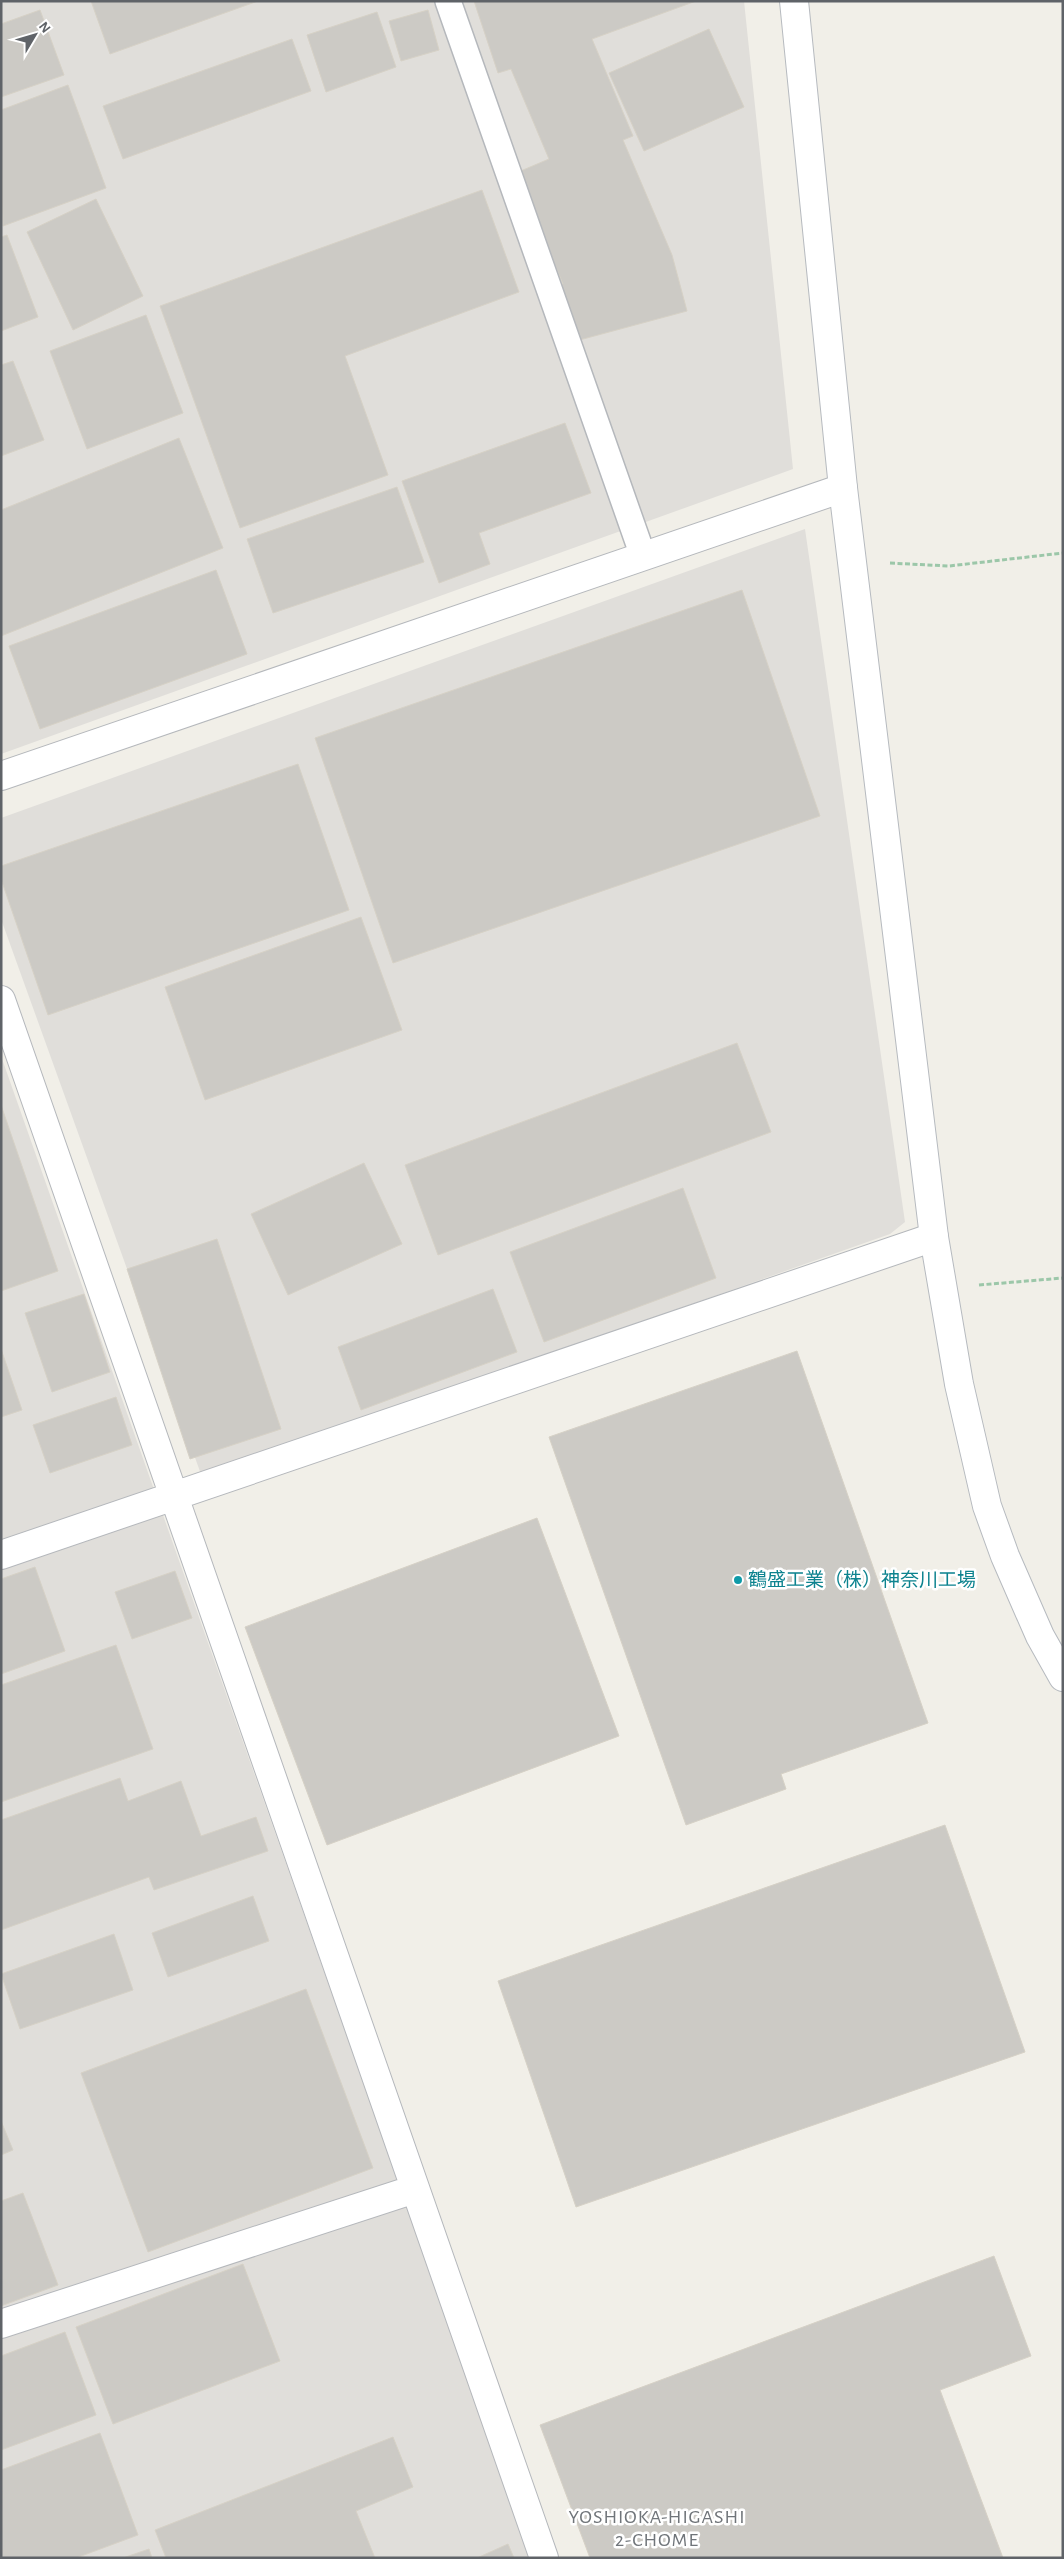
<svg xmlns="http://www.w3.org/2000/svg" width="1064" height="2559" viewBox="0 0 1064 2559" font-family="'Alegreya Sans','Noto Sans JP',sans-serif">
	<rect width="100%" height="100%" fill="#f1efe8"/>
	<path fill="#e0deda" d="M1,1H744L793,469L1,754Z
		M805,529L905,1222L890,1234L202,1477L1,919V818Z
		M1,1056L531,2558H1Z"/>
	<path fill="#cccac5" stroke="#d6d1c6" d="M91,1H258L110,54Z
		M474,1H696L592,39L633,136L623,140L672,255L687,311L572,342L557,286L563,284L516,173L549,159L511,69L498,73Z
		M40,10L64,75L1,97V24Z
		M428,10L439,50L401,61L389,21Z
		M377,12L396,67L326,92L307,35Z
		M709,29L744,107L644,151L609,73Z
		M292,39L311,91L123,159L103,106Z
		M68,85L106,188L3,226L1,110Z
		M482,190L519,292L345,356L388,475L240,528L160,306Z
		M96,199L143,296L73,330L27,232Z
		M7,235L38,317L1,331V237Z
		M146,315L183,413L87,449L50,351Z
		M13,361L44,440L1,456V365Z
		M565,423L591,493L479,533L490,564L439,583L402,481Z
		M179,438L223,548L1,636V510Z
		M397,487L424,562L273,613L247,539Z
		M216,570L247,654L40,729L9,646Z
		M742,590L820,816L393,963L315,738Z
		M298,764L349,910L48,1015L1,879V866Z
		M361,917L402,1030L205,1100L165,987Z
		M737,1043L771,1132L438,1255L405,1165Z
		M1,1105L58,1271L1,1291Z
		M364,1163L402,1244L288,1295L251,1214Z
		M683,1188L716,1278L544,1342L510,1252Z
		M217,1239L281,1429L190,1459L127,1269Z
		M493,1289L517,1352L361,1410L338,1347Z
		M84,1294L110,1372L52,1392L25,1313Z
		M1,1349L22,1410L1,1417Z
		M797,1351L928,1723L781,1774L786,1789L686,1825L549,1437Z
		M116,1397L132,1445L50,1473L33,1425Z
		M537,1518L619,1736L327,1845L245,1627Z
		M35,1567L65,1651L1,1674V1579Z
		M175,1571L192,1618L132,1639L115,1592Z
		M116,1645L153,1749L1,1802V1685Z
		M120,1778L128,1801L181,1781L201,1836L256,1817L268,1851L154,1890L149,1877L1,1930V1820Z
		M945,1825L1025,2052L576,2207L498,1981Z
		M253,1896L269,1941L168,1977L152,1933Z
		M114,1934L133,1990L20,2029L1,1974Z
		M306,1989L373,2168L148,2252L81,2073Z
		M1,2121L13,2150L1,2155Z
		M23,2193L58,2285L1,2306V2201Z
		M994,2256L1031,2356L940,2390L1003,2558H590L540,2425Z
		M243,2264L280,2361L113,2424L76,2327Z
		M65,2332L96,2415L1,2450V2356Z
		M100,2433L138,2535L76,2558H1V2470Z
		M393,2437L413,2487L356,2511L375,2558H166L155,2530Z
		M508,2544L514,2558H477Z
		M149,2549L152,2558H123Z"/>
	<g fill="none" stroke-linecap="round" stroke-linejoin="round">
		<defs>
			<path id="lane" d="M448,1L643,556"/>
			<path id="street" d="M1,776L843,488
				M1,1000L544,2558
				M1,1555L934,1237
				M1,2324L415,2189"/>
			<path id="secondary" d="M794,1L843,488L934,1237L959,1384L987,1506L1005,1556L1040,1636L1063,1677"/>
		</defs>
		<use href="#lane" stroke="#b5b8bc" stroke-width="28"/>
		<use href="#street" stroke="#b5b8bc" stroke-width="30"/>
		<use href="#secondary" stroke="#b6babf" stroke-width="30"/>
		<path stroke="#9cc7a9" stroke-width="3" stroke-dasharray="5 2.5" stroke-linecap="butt" d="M890,563L949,566L1063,553
			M979,1285L1063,1278"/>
		<use href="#lane" stroke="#fff" stroke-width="25"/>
		<use href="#street" stroke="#fff" stroke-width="28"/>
		<use href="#secondary" stroke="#fff" stroke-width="28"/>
	</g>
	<circle fill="#0f9aa8" stroke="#fff" stroke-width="2" cx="738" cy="1580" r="5"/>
	<g text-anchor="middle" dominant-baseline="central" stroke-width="5" stroke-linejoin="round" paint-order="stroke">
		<g font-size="19" fill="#0d838f" stroke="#fff" text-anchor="start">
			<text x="748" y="1580">鶴盛工業（株）神奈川工場</text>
		</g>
		<g font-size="20" letter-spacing="1" fill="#70757a" stroke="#fff">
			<text x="657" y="2517">YOSHIOKA-HIGASHI<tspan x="657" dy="23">2-CHOME</tspan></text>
		</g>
	</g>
	<rect width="1064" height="2559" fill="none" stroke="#5f6368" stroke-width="5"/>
	<g transform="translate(35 35) rotate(52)" stroke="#ffffff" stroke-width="4" paint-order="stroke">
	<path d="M0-4L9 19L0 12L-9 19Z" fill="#5f6368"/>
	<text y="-8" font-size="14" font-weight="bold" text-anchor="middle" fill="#5f6368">N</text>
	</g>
</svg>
